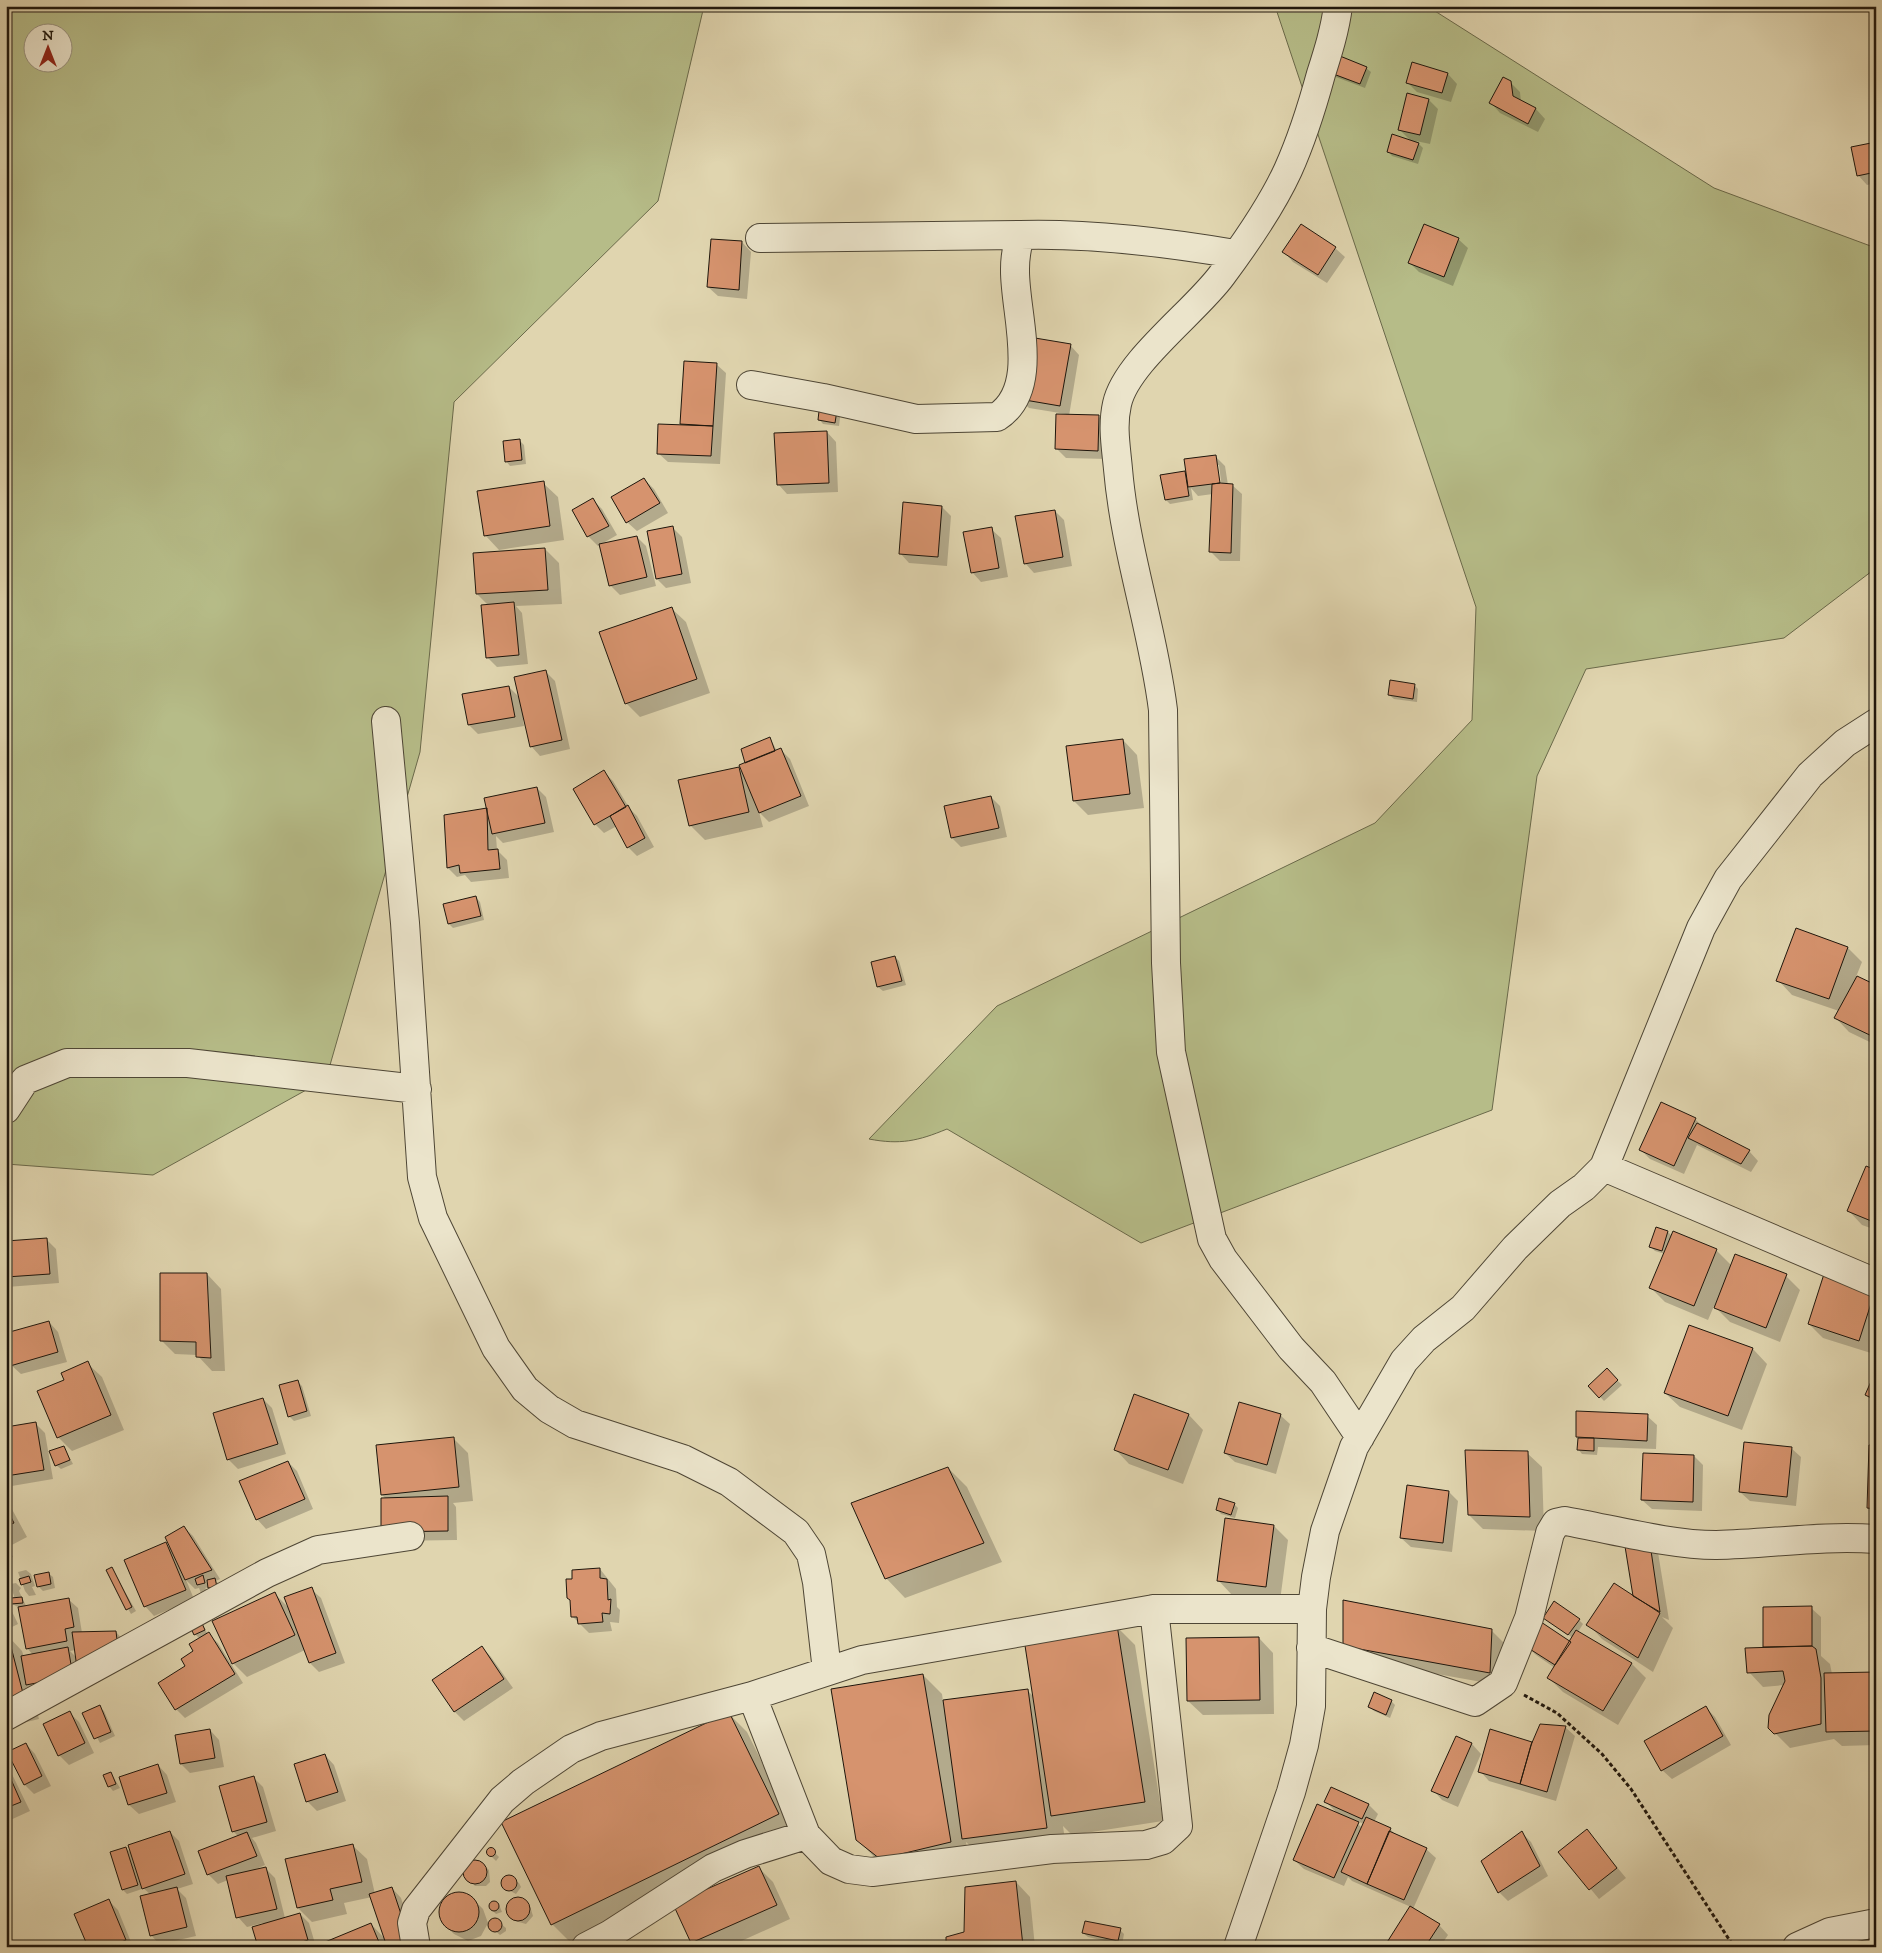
<svg xmlns="http://www.w3.org/2000/svg" width="1882" height="1953" viewBox="0 0 1882 1953" font-family="'IM FELL DW Pica',serif">
	<rect width="100%" height="100%" fill="#e0d5af"/>
	<filter id="stains"><feTurbulence type="fractalNoise" baseFrequency=".004" numOctaves="4"/><feColorMatrix values="0 0 0 0 .2 0 0 0 0 .09 0 0 0 0 .02 0 0 0 .5 -.17"/></filter>
	<radialGradient id="worn" r=".72"><stop offset=".6" stop-color="#630" stop-opacity="0"/><stop offset="1" stop-color="#630" stop-opacity=".3"/></radialGradient>
	<path fill="#b6bc88" stroke="#6a694a" fill-rule="evenodd" d="M6,6H704L658,201L454,402L420,752L326,1079L153,1175L6,1164ZM32,32H62V62H32Z
		M1275,6H1427L1714,188L1876,248V568L1784,638L1586,669L1537,776L1492,1110L1141,1243L947,1129C918,1141 900,1145 869,1139L997,1006L1375,823L1472,720L1476,607Z"/>
	<path fill="#0003" fill-rule="evenodd" d="M1413,64L1448,74L1457,84L1451,102L1417,92L1407,82Z
		M1366,68L1371,72L1365,88L1333,76L1329,72Z
		M1510,82L1520,92L1521,102L1536,109L1545,119L1538,132L1500,113L1491,103Z
		M1429,100L1438,109L1430,144L1416,141L1423,148L1418,164L1392,156L1388,151L1411,141L1400,130Z
		M1876,143V183L1867,185L1858,175Z
		M1458,239L1468,248L1453,286L1419,272L1410,263Z
		M742,242L751,252L747,299L718,296L708,287Z
		M1335,248L1345,257L1327,283L1293,262L1284,252Z
		M1070,345L1079,355L1069,416H1098L1108,426L1107,459L1066,458L1057,449L1066,414L1029,408L1020,399Z
		M685,362L716,364L726,373L720,464L668,462L658,453L681,426Z
		M841,410L839,426L823,424L819,419Z
		M827,432L836,442L838,492L787,494L778,484Z
		M520,441L524,445L526,464L510,466L506,461Z
		M1216,457L1225,466L1228,485H1232L1242,494L1240,561H1220L1211,552L1213,494L1198,496L1191,488L1193,500L1170,504L1166,500L1184,472L1187,475ZM1216,465H1219L1222,489H1219Z
		M644,479L654,489L668,513L637,531L627,522Z
		M543,483L558,497L564,540L499,550L485,535Z
		M593,500L602,509L617,535L598,546L588,536L574,510Z
		M942,507L951,516L947,566L909,563L900,553Z
		M1055,511L1064,520L1072,566L1034,573L1025,563Z
		M672,527L682,537L691,583L666,588L657,579Z
		M991,529L1001,538L1008,577L981,582L972,572Z
		M637,537L646,546L656,586L620,595L610,585Z
		M545,549L559,563L562,604L516,606L522,613L528,664L497,667L487,657L489,606L477,594Z
		M671,608L686,622L710,693L640,717L626,703Z
		M545,671L555,681L570,749L540,756L531,746L525,720H523L524,726L478,734L469,725L509,687L520,698Z
		M1414,685L1418,689L1417,702L1394,699L1389,695Z
		M770,738L777,751L781,750L790,759L809,806L769,822L759,812L763,827L705,840L690,825L738,768L744,774L747,764Z
		M1123,740L1137,755L1144,808L1088,815L1074,801Z
		M604,772L613,781L630,809L637,816L654,847L637,856L628,847L617,826L604,833L595,824Z
		M537,788L546,797L554,832L503,843L496,836L497,850L507,860L509,878L471,882L465,875L457,877L448,868L488,809Z
		M991,797L1000,806L1007,837L961,847L952,838Z
		M476,897L480,902L484,920L453,928L449,924Z
		M1848,948L1862,962L1856,977L1876,986V1045L1849,1032L1835,1017L1839,1011L1792,995L1778,980Z
		M895,957L899,961L906,985L883,991L878,987Z
		M1695,1119L1705,1129L1749,1151L1758,1161L1751,1172L1697,1145L1684,1174L1650,1159L1641,1150Z
		M1876,1172V1230L1862,1225L1848,1210Z
		M1668,1232L1672,1236L1716,1250L1732,1266L1786,1276L1800,1290L1780,1342L1730,1322L1714,1306L1708,1320L1665,1302L1651,1288L1665,1254L1655,1251L1650,1246Z
		M46,1239L56,1249L59,1283L7,1287L6,1242Z
		M207,1274L221,1289L225,1371H212L197,1355L175,1354L161,1340Z
		M1876,1293V1348L1874,1354L1823,1338L1809,1324Z
		M49,1322L58,1332L67,1362L21,1374L11,1365Z
		M1690,1326L1753,1349L1767,1364L1742,1430L1680,1407L1665,1393Z
		M87,1363L102,1377L124,1430L72,1451L58,1437L65,1381Z
		M1607,1370L1622,1385L1604,1401L1590,1386Z
		M1876,1374V1404L1866,1395Z
		M297,1381L302,1386L311,1416L294,1421L289,1416Z
		M1135,1396L1189,1415L1203,1430L1183,1484L1129,1464L1115,1449Z
		M263,1399L272,1408L286,1454L238,1469L228,1459Z
		M1280,1415L1290,1424L1276,1474L1235,1462L1225,1453Z
		M1647,1416L1657,1425L1656,1449L1598,1447L1597,1455L1582,1454L1578,1449L1579,1439L1577,1437Z
		M36,1424L45,1433L53,1479L6,1487V1429Z
		M454,1439L468,1453L473,1501L453,1503L456,1507L457,1540L392,1541L386,1499L382,1495Z
		M1876,1446V1516L1868,1508Z
		M64,1447L73,1464L61,1469L56,1465Z
		M1791,1448L1801,1457L1796,1506L1750,1501L1740,1492Z
		M1527,1453L1542,1467L1544,1531L1483,1529L1469,1515Z
		M1694,1456L1703,1465L1702,1511L1652,1509L1642,1500Z
		M288,1462L297,1471L313,1509L266,1529L257,1519Z
		M948,1468L967,1487L1002,1562L905,1598L886,1578Z
		M1449,1492L1458,1501L1452,1552L1411,1547L1401,1538Z
		M6,1498L27,1537L8,1547L13,1557L6,1560Z
		M1234,1504L1238,1508L1235,1518L1221,1514L1217,1509Z
		M1274,1526L1288,1540L1280,1601L1232,1595L1218,1580Z
		M184,1527L193,1536L220,1579L216,1581L219,1584L214,1592L209,1587L205,1588L209,1591L202,1596L199,1588L195,1589L186,1580L194,1599L154,1616L145,1606L166,1544L172,1550Z
		M1624,1535L1656,1540L1669,1620L1662,1617L1673,1628L1653,1672L1602,1639L1588,1624L1635,1598Z
		M112,1569L136,1611L131,1614L107,1571Z
		M600,1569L616,1589L617,1607L620,1610L619,1623L610,1622L612,1631L589,1633L572,1616L573,1581Z
		M26,1570L31,1574L35,1586L32,1587L36,1595L29,1596L25,1591L18,1572Z
		M48,1573L53,1577L55,1588L43,1591L38,1586Z
		M16,1583L21,1588L19,1591L26,1606L68,1599L78,1608L82,1633L116,1632L125,1642L35,1704L39,1719L6,1727L8,1636L22,1651L24,1657L33,1655L27,1648L20,1608L12,1604L15,1599L10,1584ZM76,1650L77,1658L70,1651Z
		M311,1589L321,1598L345,1663L319,1672L310,1663L305,1650L247,1677L233,1663L275,1594L290,1609Z
		M6,1599L18,1624L6,1630Z
		M1811,1608L1821,1617V1656L1830,1664L1832,1674L1876,1673V1745L1842,1746L1834,1739L1790,1748L1769,1727L1784,1685L1763,1687L1749,1672L1767,1649L1765,1647Z
		M1579,1620L1583,1624L1578,1632L1632,1664L1646,1678L1618,1725L1563,1692L1549,1678L1555,1668L1536,1655L1527,1646L1570,1643L1573,1638L1549,1622Z
		M199,1621L208,1634L218,1643L243,1683L185,1718L176,1709L187,1667L200,1639L195,1634Z
		M1116,1626L1135,1645L1163,1821L1072,1835L1063,1826L1066,1847L983,1858L966,1842L969,1861L876,1859L857,1839L923,1675L942,1694L943,1701L1027,1690L1034,1697Z
		M1491,1630L1505,1644L1504,1686L1359,1660L1344,1645Z
		M1259,1638L1273,1653L1274,1714L1203,1715L1188,1701Z
		M482,1647L491,1657L513,1688L464,1721L455,1712L433,1680Z
		M1391,1701L1395,1705L1390,1718L1374,1711L1369,1707Z
		M99,1707L104,1711L115,1736L100,1743L84,1714Z
		M1705,1707L1715,1717L1731,1745L1672,1779L1662,1770Z
		M70,1713L79,1722L94,1753L69,1765L59,1755L44,1725Z
		M728,1713L747,1732L797,1833L571,1943L552,1924Z
		M1565,1727L1575,1736L1556,1801L1489,1781L1480,1771L1491,1731L1533,1743Z
		M210,1730L219,1740L224,1767L190,1773L181,1764L176,1736Z
		M1456,1738L1472,1744L1481,1754L1458,1807L1442,1800L1433,1790Z
		M26,1744L35,1754L51,1786L34,1794L25,1785Z
		M325,1755L334,1765L346,1801L317,1811L307,1801Z
		M6,1762L30,1811L6,1822Z
		M158,1765L167,1775L176,1802L139,1814L129,1805Z
		M111,1773L120,1788L113,1791L109,1786Z
		M254,1778L263,1787L276,1831L252,1838L256,1843L265,1865L254,1870L266,1869L275,1878L285,1918L300,1914L309,1923L316,1947H260L263,1923L247,1927L238,1917L228,1880L218,1884L208,1874L239,1837L233,1831Z
		M1332,1788L1369,1805L1378,1814L1374,1822L1390,1829L1398,1837L1426,1849L1436,1858L1413,1909L1439,1925L1448,1935L1440,1947H1385L1411,1907L1352,1881L1348,1877L1344,1886L1304,1869L1294,1860L1339,1815L1326,1802ZM1355,1820L1364,1824L1362,1828L1355,1821Z
		M1587,1831L1626,1878L1599,1899L1560,1852Z
		M170,1832L179,1841L193,1884L177,1889L186,1898L196,1936L174,1941L179,1947H167L165,1943L160,1945L151,1935V1895L140,1885L142,1889L127,1894L123,1890L126,1848L132,1854Z
		M1522,1833L1531,1842L1548,1876L1508,1901L1499,1892Z
		M352,1845L367,1859L375,1894L392,1888L401,1898L417,1947H316L371,1924L385,1939L372,1897L344,1903L347,1914L312,1922L298,1908L287,1860Z
		M491,1849L499,1857L496,1861L488,1853Z
		M474,1861L480,1862L489,1870L490,1882L486,1886H475L464,1872L465,1867Z
		M759,1868L773,1882L790,1919L728,1947H696L692,1942Z
		M507,1876L519,1883L521,1887L516,1894L503,1887V1878Z
		M1016,1882L1030,1897L1035,1947H947L966,1933Z
		M452,1893H460L473,1899L483,1909L488,1923L481,1936L468,1941L454,1934L444,1924L440,1918L441,1903Z
		M520,1898L530,1906L533,1916L526,1924L515,1921L510,1917L507,1906L510,1901Z
		M109,1901L118,1910L133,1947H89Z
		M496,1902L500,1907L502,1912L496,1914L492,1910L491,1904Z
		M495,1919L506,1928V1931L500,1935L490,1926L492,1920Z
		M1120,1930L1124,1934L1122,1945L1088,1937L1083,1933Z"/>
	<path fill="#d6936e" stroke="#1e160c" d="M1335,54L1367,67L1360,84L1328,72Z
		M1412,62L1448,73L1442,93L1406,83Z
		M1503,77L1511,81L1513,96L1536,108L1528,124L1489,103Z
		M1407,93L1429,99L1420,135L1398,130Z
		M1392,134L1419,143L1413,160L1387,152Z
		M1876,142V172L1857,176L1851,147Z
		M1301,224L1336,247L1318,275L1282,252Z
		M1424,224L1459,238L1444,277L1408,263Z
		M711,239L742,241L739,290L707,287Z
		M1029,337L1071,344L1060,406L1019,399Z
		M684,361L717,363L713,426L680,424Z
		M820,402L838,404L835,423L818,420Z
		M1056,414L1099,415L1098,451L1055,449Z
		M658,424L713,426L711,456L657,454Z
		M827,431L829,483L777,485L774,433Z
		M520,439L522,460L505,462L503,441Z
		M1216,455L1220,483L1188,487L1184,459Z
		M1185,471L1189,496L1165,500L1160,475Z
		M644,478L660,503L626,523L611,497Z
		M544,481L550,526L484,536L477,491Z
		M1220,483L1233,484L1231,553L1209,552L1212,484Z
		M593,498L609,526L587,537L572,510Z
		M903,502L942,506L938,557L899,554Z
		M1055,510L1063,557L1024,564L1015,516Z
		M673,526L682,574L656,579L647,531Z
		M992,527L999,568L971,573L963,532Z
		M637,536L647,577L609,586L599,544Z
		M545,548L548,590L476,594L473,553Z
		M514,602L519,655L486,658L481,605Z
		M672,607L697,679L625,704L599,632Z
		M546,670L562,740L530,747L514,677Z
		M1390,680L1415,684L1413,699L1388,695Z
		M509,686L515,717L468,725L462,694Z
		M770,737L775,751L745,763L741,749Z
		M1123,739L1130,794L1073,801L1066,746Z
		M781,748L801,796L759,813L739,765Z
		M739,767L749,812L689,826L678,780Z
		M604,770L626,807L594,825L573,789Z
		M537,787L545,823L492,834L484,798Z
		M991,796L999,828L951,838L944,806Z
		M628,805L645,838L627,848L610,816Z
		M487,808L488,850L498,849L500,869L460,873L459,865L447,868L444,815Z
		M476,896L481,916L448,924L443,904Z
		M1796,928L1848,947L1829,999L1776,981Z
		M895,956L902,981L877,987L871,962Z
		M1857,976L1876,985V1038L1834,1018Z
		M1661,1102L1696,1118L1674,1166L1639,1150Z
		M1697,1123L1750,1150L1741,1164L1688,1138Z
		M1866,1166L1876,1170V1223L1847,1211Z
		M1656,1227L1668,1231L1662,1251L1649,1247Z
		M1673,1231L1717,1249L1694,1306L1649,1288Z
		M47,1238L50,1274L6,1277V1241Z
		M1735,1254L1787,1274L1766,1328L1714,1308Z
		M160,1273H207L211,1358L196,1357V1342L160,1341Z
		M1824,1274L1875,1291L1859,1341L1808,1324Z
		M49,1321L58,1352L10,1366L6,1352V1333Z
		M1689,1325L1753,1348L1728,1416L1664,1393Z
		M88,1361L111,1415L57,1438L37,1391L64,1380L61,1373Z
		M1607,1368L1618,1380L1599,1398L1588,1386Z
		M1876,1370V1400L1865,1395Z
		M298,1380L307,1411L288,1417L279,1385Z
		M1134,1394L1189,1414L1168,1470L1114,1450Z
		M263,1398L278,1444L227,1460L213,1413Z
		M1239,1402L1281,1414L1267,1465L1224,1453Z
		M1576,1411L1648,1414L1647,1441L1576,1437Z
		M36,1422L44,1470L6,1476V1427Z
		M454,1437L459,1487L381,1495L376,1445Z
		M1578,1438H1594V1451L1577,1450Z
		M1744,1442L1792,1447L1787,1497L1739,1492Z
		M1869,1445H1876V1509L1867,1508Z
		M64,1446L70,1460L55,1466L49,1451Z
		M1465,1450L1528,1451L1530,1517L1468,1515Z
		M1643,1453L1694,1455L1693,1502L1641,1500Z
		M288,1461L305,1499L256,1520L239,1481Z
		M948,1467L984,1543L885,1579L851,1503Z
		M1407,1485L1449,1491L1443,1543L1400,1538Z
		M448,1496V1531L381,1532V1498Z
		M1219,1498L1235,1503L1231,1515L1216,1510Z
		M6,1507L14,1523L6,1526Z
		M1225,1518L1274,1525L1266,1587L1217,1581Z
		M184,1526L212,1570L185,1580L165,1537Z
		M1648,1530L1660,1612L1633,1596L1623,1534Z
		M166,1542L186,1590L144,1607L124,1560Z
		M112,1567L132,1607L126,1610L106,1570Z
		M600,1568V1578L607,1579L608,1600L611,1599L610,1614L602,1613L603,1622L578,1624L577,1617H571L570,1600L567,1598L566,1579H572V1570Z
		M49,1572L51,1584L37,1587L34,1575Z
		M203,1575L205,1583L197,1585L195,1579Z
		M29,1576L31,1582L21,1585L19,1579Z
		M215,1578L217,1587L208,1588L207,1580Z
		M1614,1583L1660,1613L1638,1658L1586,1625Z
		M312,1587L336,1653L309,1663L284,1597Z
		M275,1592L295,1635L232,1664L212,1621Z
		M22,1597L23,1603L11,1604V1598Z
		M69,1598L74,1627L65,1629L67,1641L26,1649L18,1607Z
		M1343,1600L1492,1629L1490,1673L1343,1646Z
		M1554,1601L1580,1619L1568,1635L1543,1618Z
		M1812,1606V1646L1763,1647V1607Z
		M200,1619L205,1630L194,1635L189,1624Z
		M1541,1622L1571,1642L1555,1665L1525,1646Z
		M1117,1625L1145,1802L1051,1816L1024,1639Z
		M1576,1630L1632,1663L1603,1711L1547,1678Z
		M116,1631L118,1649L78,1675L72,1632Z
		M209,1632L235,1674L175,1710L158,1683L185,1666L181,1659L193,1651L189,1644Z
		M6,1635H8L26,1705L6,1709Z
		M1259,1637L1260,1700L1187,1701L1186,1638Z
		M482,1646L504,1679L454,1712L432,1680Z
		M1812,1646L1816,1649L1821,1678V1724L1774,1734L1768,1728L1769,1715L1785,1681L1783,1671L1747,1673L1745,1648Z
		M68,1647L73,1676L26,1685L21,1656Z
		M1876,1672V1731L1826,1732L1824,1673Z
		M923,1674L951,1842L880,1859L856,1840L831,1689Z
		M1028,1689L1047,1828L962,1839L943,1700Z
		M1374,1692L1392,1700L1386,1715L1368,1707Z
		M100,1705L111,1732L94,1739L82,1713Z
		M1706,1706L1723,1736L1661,1771L1644,1741Z
		M70,1711L85,1743L58,1756L43,1724Z
		M729,1712L779,1814L551,1925L501,1822Z
		M1540,1724L1566,1726L1547,1792L1520,1784L1531,1745Z
		M210,1729L215,1758L180,1764L175,1735Z
		M1490,1729L1532,1742L1520,1784L1478,1772Z
		M1456,1736L1472,1743L1448,1798L1431,1791Z
		M26,1743L42,1776L24,1785L7,1752Z
		M325,1754L338,1792L306,1802L294,1764Z
		M158,1764L167,1793L128,1805L119,1777Z
		M6,1768L21,1802L6,1808Z
		M111,1772L116,1784L108,1787L103,1775Z
		M254,1776L267,1822L232,1832L219,1786Z
		M1331,1787L1369,1804L1362,1819L1324,1802Z
		M1317,1804L1359,1822L1334,1878L1293,1860Z
		M1366,1817L1391,1828L1367,1884L1341,1872Z
		M1587,1829L1617,1868L1589,1890L1558,1852Z
		M170,1831L185,1874L142,1889L128,1845Z
		M1389,1831L1427,1848L1404,1900L1367,1884Z
		M1522,1831L1540,1866L1498,1893L1481,1861Z
		M247,1832L257,1856L207,1875L198,1851Z
		M353,1844L362,1882L330,1889L333,1900L297,1908L285,1859Z
		M126,1847L138,1885L122,1890L110,1852Z
		M486.5 1852a4.5 4.5 0 1 1 9 0a4.5 4.5 0 1 1-9 0Z
		M463 1872a12 12 0 1 1 24 0a12 12 0 1 1-24 0Z
		M759,1866L777,1905L691,1943L673,1904Z
		M266,1867L277,1909L236,1918L226,1876Z
		M501 1883a8 8 0 1 1 16 0a8 8 0 1 1-16 0Z
		M1016,1881L1023,1946L946,1947V1937L964,1932L965,1887Z
		M177,1887L187,1927L150,1936L140,1896Z
		M392,1887L412,1947H387L369,1894Z
		M439 1912a20 20 0 1 1 40 0a20 20 0 1 1-40 0Z
		M506 1909a12 12 0 1 1 24 0a12 12 0 1 1-24 0Z
		M109,1899L126,1940L109,1947H88L74,1914Z
		M489 1906a5 5 0 1 1 10 0a5 5 0 1 1-10 0Z
		M1410,1906L1440,1924L1425,1947H1384Z
		M300,1913L308,1940L287,1947H258L252,1927Z
		M488 1925a7 7 0 1 1 14 0a7 7 0 1 1-14 0Z
		M1085,1921L1121,1928L1118,1941L1082,1933Z
		M371,1923L381,1947H313Z
		M1066,1943L1096,1944V1947H1066Z"/>
	<g fill="none" stroke-linecap="round" stroke-linejoin="round">
		<defs>
			<path id="minor" d="M1338,6C1335,30 1328,52 1321,74C1312,107 1302,139 1288,170C1272,205 1245,244 1222,275C1196,311 1126,362 1117,404C1112,426 1116,447 1118,469C1125,551 1153,629 1163,710L1166,963L1171,1052L1212,1239L1223,1259L1291,1348L1323,1382L1360,1437
				M760,238L1020,235
				M751,385L823,398L916,419L997,417C1042,388 1014,312 1015,269C1015,258 1017,246 1020,235C1092,233 1164,242 1235,254
				M386,721L405,923L422,1177L433,1218L496,1348L525,1389L549,1409L575,1424L683,1459L729,1482L796,1532L811,1554L817,1582L827,1671
				M1876,723L1845,743L1810,775L1728,879L1701,928L1604,1167L1876,1283
				M6,1109L25,1080L67,1063H188L417,1089
				M1311,1648L1475,1702L1503,1683L1529,1618L1550,1533L1556,1523L1565,1521C1611,1529 1670,1545 1716,1545C1769,1544 1822,1535 1876,1539
				M752,1696L806,1835L831,1861L849,1869L872,1872L1052,1849L1146,1845L1163,1840L1178,1826L1154,1609
				M6,1716L267,1573L318,1550L410,1536
				M416,1947L412,1923L416,1910L502,1800L523,1782L571,1749L601,1736L752,1696L862,1660L1154,1609H1312
				M586,1947L609,1935L713,1868L745,1854L806,1835
				M1238,1947L1291,1792L1304,1745L1311,1706L1312,1609L1316,1577L1325,1531L1354,1447L1404,1361L1424,1339L1463,1308L1515,1248L1560,1204L1584,1187L1604,1167
				M1797,1947L1830,1932L1876,1923"/>
		</defs>
		<use href="#minor" stroke="#4e4635" stroke-width="30"/>
		<path stroke="#1e160c" stroke-width="3" stroke-dasharray="4 2.5" stroke-linecap="butt" d="M1524,1695L1557,1713L1602,1754L1631,1789L1734,1947"/>
		<use href="#minor" stroke="#ebe4cb" stroke-width="28"/>
	</g>
	<rect width="1882" height="1953" fill="none" stroke="#e0d5af" stroke-width="25"/>
	<rect x="8" y="8" width="1867" height="1938" fill="none" stroke="#1e160c" stroke-width="2.5"/>
	<rect x="12" y="12" width="1857" height="1928" fill="none" stroke="#1e160c"/>
	<g transform="translate(48 48)"><circle r="24" fill="#ebe4cb" stroke="#99927f"/>
	<path d="M0-4L9 19L0 12L-9 19Z" fill="#8f2418"/>
	<text y="-8" font-size="14" font-weight="bold" text-anchor="middle" fill="#1e160c">N</text>
	</g>
	<rect width="100%" height="100%" filter="url(#stains)"/>
	<rect width="100%" height="100%" fill="url(#worn)"/>
</svg>
